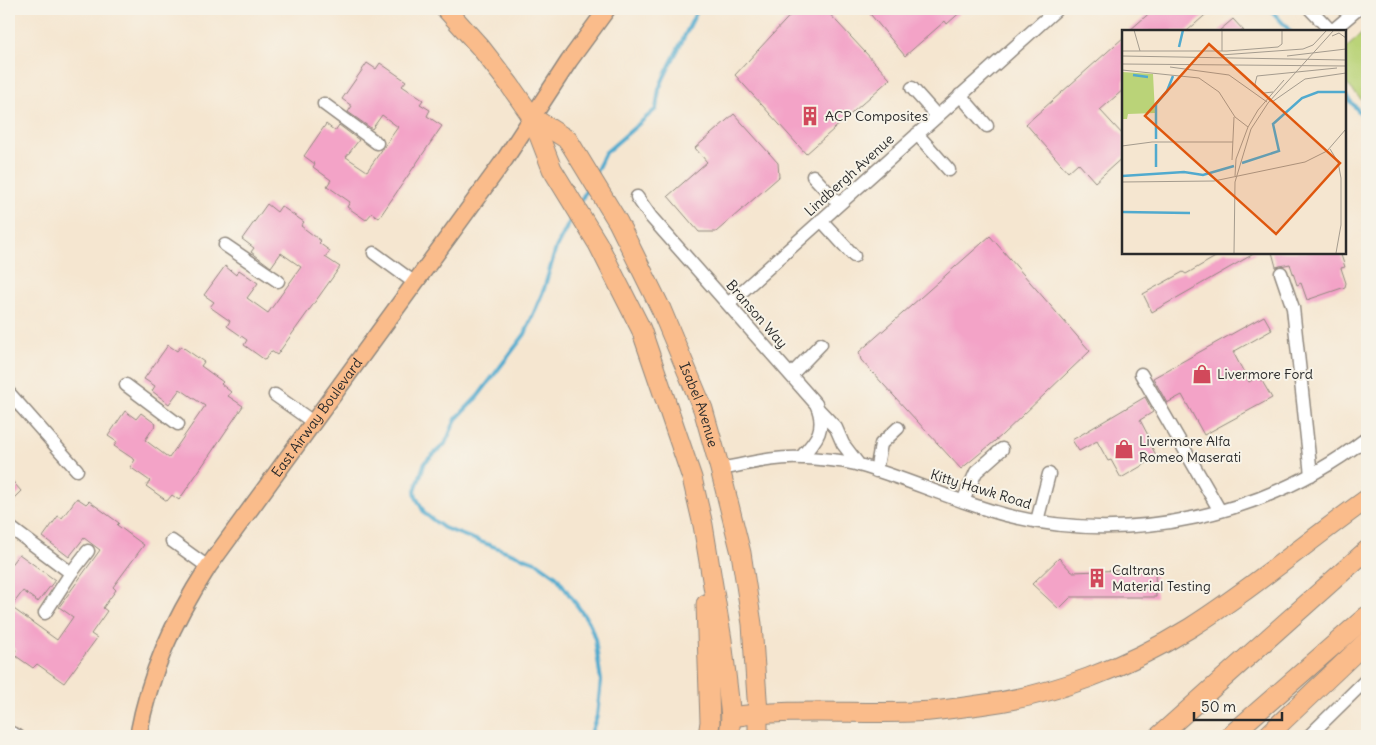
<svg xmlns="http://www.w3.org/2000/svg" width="1376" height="745" viewBox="0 0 1376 745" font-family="Delius,sans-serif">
	<rect width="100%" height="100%" fill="#f7f3e8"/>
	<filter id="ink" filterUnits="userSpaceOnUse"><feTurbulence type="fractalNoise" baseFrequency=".02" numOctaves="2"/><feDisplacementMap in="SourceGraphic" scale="10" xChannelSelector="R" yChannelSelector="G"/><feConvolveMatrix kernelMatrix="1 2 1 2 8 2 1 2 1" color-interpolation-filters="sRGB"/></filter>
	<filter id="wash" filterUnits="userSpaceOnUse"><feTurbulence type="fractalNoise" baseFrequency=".0096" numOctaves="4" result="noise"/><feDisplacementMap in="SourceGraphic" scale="20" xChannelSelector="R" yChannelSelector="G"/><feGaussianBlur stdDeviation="1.12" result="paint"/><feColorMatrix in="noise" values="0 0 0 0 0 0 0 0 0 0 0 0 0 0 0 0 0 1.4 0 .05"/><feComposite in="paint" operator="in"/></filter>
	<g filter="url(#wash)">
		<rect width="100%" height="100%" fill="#f5e6d0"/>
		<path fill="#bad378" stroke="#727f52" d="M1367,29V106L1345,82V49Z"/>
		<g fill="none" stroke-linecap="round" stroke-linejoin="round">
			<path stroke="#51aace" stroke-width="4" d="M1270,9L1290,31
				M1345,95L1367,121
				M595,174L605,153L656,109L659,89L664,77L698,9
				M580,203L589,184
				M573,215L556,248L544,289L525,334L478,396L456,419L445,444L425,462L415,491L416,497L425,514L444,528L538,563L556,576L589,622L595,639L601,681L597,716L590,736"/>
		</g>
		<g id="blocks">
			<path fill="#f3a3c7" d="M796,9H825L890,79L806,154L735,75Z
				M866,9H964L947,24L945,21L905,56Z
				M1154,9H1212L1187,31H1129Z
				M1233,19L1244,31H1219Z
				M1124,37V89L1100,110L1124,136V156L1095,182L1078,163L1068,172L1026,124Z
				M367,63L376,69L380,63L406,81L402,86L423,100L420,104L430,110L427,116L442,126L379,218L372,213L366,220L347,207L350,202L327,186L331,180L313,167L315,164L304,156L326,124L335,131L339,125L359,140L346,157L367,171L398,127L382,115L372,129L348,112L352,106L342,99Z
				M734,114L778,163L779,177L716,232H699L668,196L707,162L695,148Z
				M267,204L277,212L281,206L304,222L301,226L321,241L319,243L330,251L325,257L340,267L277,355L271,351L265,360L244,345L247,340L227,326L230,321L210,307L214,302L204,295L225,266L236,275L239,270L258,283L247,298L268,313L301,267L281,253L271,267L251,252L254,248L242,239Z
				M990,236L1090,351L1001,436L961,469L861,360L859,352Z
				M1224,252H1257L1152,312L1143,294L1183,272L1186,274Z
				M1272,252H1340L1345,267L1341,268L1346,283L1345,287L1307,300L1301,283L1297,285L1290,264L1276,267Z
				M1264,316L1272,330L1233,352L1249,382L1259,376L1272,398L1204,435L1182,395L1167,403L1153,378Z
				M168,345L177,351L181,346L204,362L201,366L223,382L221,384L231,392L228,396L243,406L179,500L172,495L167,501L146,486L150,481L130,467L135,460L114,446L117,442L108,436L125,411L136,419L141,413L156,424L145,440L169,458L205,406L180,389L169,404L152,391L155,386L144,379Z
				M1145,397L1153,412L1140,420L1149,437L1147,438L1157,457L1121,478L1111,460L1108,461L1097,441L1079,451L1072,440Z
				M9,477L21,491L9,503Z
				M77,498L86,504L89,501L119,523L117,525L144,545L113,587L116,590L103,608L107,611L91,634L97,638L64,683L37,664L33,668L13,654L16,650L9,645V567L19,554L55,580L38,602L23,591L11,607L57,640L73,617L59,607L100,550L84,538L69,557L43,537L58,516L62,518Z
				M1059,558L1072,572L1155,569L1156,597H1071L1059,609L1032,584Z"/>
		</g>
	</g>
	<g filter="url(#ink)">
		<use href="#blocks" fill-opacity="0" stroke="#90887e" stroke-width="1"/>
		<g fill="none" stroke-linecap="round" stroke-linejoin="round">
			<defs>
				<path id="minor" d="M1310,9L1331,31
					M1332,31L1358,9
					M912,88L937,116
					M960,95L987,126
					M324,104L377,143
					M917,134L949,170
					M813,176L839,204
					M637,197L651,217L816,404C827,428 817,440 801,457
					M821,220L854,256
					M225,245L278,281
					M374,253L415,283
					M1281,273L1293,308L1311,475
					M728,304L1057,9
					M1141,374L1220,511
					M791,375L821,344
					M126,385L178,424
					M9,393L77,470
					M275,395L313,422
					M818,409L836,428L843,444L859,465
					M720,469C747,464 776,456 803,458C821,459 842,460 859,465C909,479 956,502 1006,515C1130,546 1266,516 1367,438
					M876,471L881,444L898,428
					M963,501L976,472L1002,449
					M1037,521L1049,474
					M11,528L71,573L45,613
					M172,541L208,567
					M71,573L88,551
					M9,732L18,736
					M1309,736L1367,679"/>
				<g id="major">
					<path id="s1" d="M138,736C150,672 172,623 208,567L505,159L569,61L607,9"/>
				</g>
				<g id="highway">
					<path d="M446,9L481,48L509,84L532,117L552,169L598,244L641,329L692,478L703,525L722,640L731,717L729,736"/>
					<path id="s2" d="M532,117L568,140L618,222L661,309L703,409L720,469L741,553L752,624L758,713V736"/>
					<path d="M706,604L710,722L708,736"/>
					<path d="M731,717C790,708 851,714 912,712C934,712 957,708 979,705C1053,696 1127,667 1190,628C1252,589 1308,541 1367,499"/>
					<path d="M1159,736L1367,550"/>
					<path d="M1230,736L1367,616"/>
					<path d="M1267,736L1367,641"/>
				</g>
			</defs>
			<use href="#minor" stroke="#90887e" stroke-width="15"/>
			<use href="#major" stroke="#90887e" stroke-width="19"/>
			<use href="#highway" stroke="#90887e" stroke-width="21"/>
			<use href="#minor" stroke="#fff" stroke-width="12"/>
			<use href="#major" stroke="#fabc8b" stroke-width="16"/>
			<use href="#highway" stroke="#fabc8b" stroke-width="19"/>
		</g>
	</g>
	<defs>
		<symbol id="building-bare" viewBox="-9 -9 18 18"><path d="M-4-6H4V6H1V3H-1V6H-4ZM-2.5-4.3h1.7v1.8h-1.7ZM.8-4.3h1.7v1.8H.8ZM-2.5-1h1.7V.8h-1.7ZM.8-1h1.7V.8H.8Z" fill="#d1495b" stroke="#f7f3e8" stroke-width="2.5" paint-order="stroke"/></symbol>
		<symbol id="shop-bare" viewBox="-9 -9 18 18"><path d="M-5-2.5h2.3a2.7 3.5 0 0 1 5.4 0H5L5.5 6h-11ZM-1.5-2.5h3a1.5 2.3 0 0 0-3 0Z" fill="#d1495b" stroke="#f7f3e8" stroke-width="2.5" paint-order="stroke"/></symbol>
	</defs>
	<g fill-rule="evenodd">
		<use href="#building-bare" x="796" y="102" width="28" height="28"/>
		<use href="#shop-bare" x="1188" y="360" width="28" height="28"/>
		<use href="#shop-bare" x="1110" y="435" width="28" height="28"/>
		<use href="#building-bare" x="1083" y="564" width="28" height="28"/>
	</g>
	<g text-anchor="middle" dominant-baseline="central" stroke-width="4" stroke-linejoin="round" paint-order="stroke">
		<g font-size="14" fill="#2b2b2b" stroke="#f7f3e8" text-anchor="start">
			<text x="825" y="116">ACP Composites</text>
			<text x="1217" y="374">Livermore Ford</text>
			<text x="1139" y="441">Livermore Alfa<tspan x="1139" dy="16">Romeo Maserati</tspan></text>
			<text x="1112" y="570">Caltrans<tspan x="1112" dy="16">Material Testing</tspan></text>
		</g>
		<g font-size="14" fill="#2b2b2b" stroke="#f7f3e8">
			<text transform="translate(849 175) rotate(-42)">Lindbergh Avenue</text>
			<text transform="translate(757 314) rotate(49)">Branson Way</text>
			<text stroke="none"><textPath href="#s2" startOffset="339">Isabel Avenue</textPath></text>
			<text stroke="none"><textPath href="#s1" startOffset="369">East Airway Boulevard</textPath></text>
			<text transform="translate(981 489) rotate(17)">Kitty Hawk Road</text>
		</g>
	</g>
	<g transform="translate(1122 30)">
		<rect width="224" height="224" fill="#f5e6d0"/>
		<path d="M0,42L31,44L33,83L6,84L5,89H0Z" fill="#bad378"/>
		<path fill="none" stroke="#51aace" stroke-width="2.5" d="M57,17L61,0M11,45L26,47M34,109V74L45,61L51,46M120,133L157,121L151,94L180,68L196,62H224M34,137V114M0,146L62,142L81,145L112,136M0,182L68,183"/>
		<path fill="none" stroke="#a49b8e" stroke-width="1" d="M12,0L18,21M210,6L217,3L224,8M0,21H105L156,17L160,14V0M100,21V0M99,25L181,19L191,15L205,0M0,26L224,30M165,26L224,19M0,34L224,36M48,37L107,45L145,72M0,40L77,48L97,62L113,87L126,97M151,62L142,63L136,59L133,54L135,46L215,38M150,72L183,49L224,43M0,116L30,112H111M208,119L216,132L219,148V195L214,223M110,130L112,87M113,146L114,129L126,97L136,80L162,50M0,152L92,151L183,132L205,121L224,99M112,223L113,152L129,99L146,73L212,0"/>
		<path fill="#df570e" fill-opacity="0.15" stroke="#df570e" stroke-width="2.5" d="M87,14L218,133L154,204L23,86Z"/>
		<rect width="224" height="224" fill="none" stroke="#2b2b2b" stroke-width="2.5"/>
	</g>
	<rect width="1376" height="745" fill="none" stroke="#f7f3e8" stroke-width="30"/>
	<path d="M1194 712v8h88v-8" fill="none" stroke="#2b2b2b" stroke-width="2.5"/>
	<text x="1201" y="712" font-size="15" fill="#2b2b2b" stroke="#f7f3e8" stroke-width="4" paint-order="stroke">50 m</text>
</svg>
